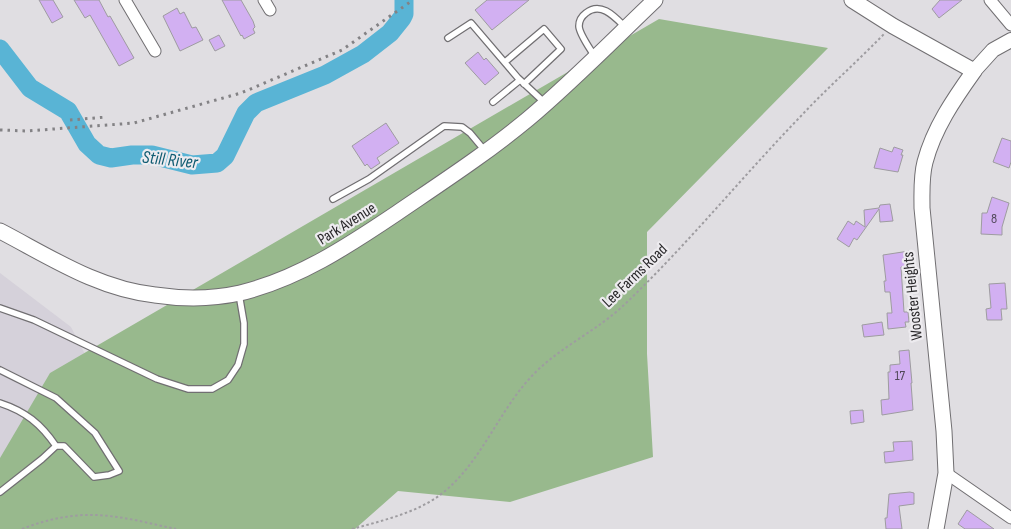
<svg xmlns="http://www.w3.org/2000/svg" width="1011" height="529" viewBox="0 0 1011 529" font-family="'Sofia Sans Condensed',sans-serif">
	<rect width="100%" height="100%" fill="#e0dee2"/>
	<path fill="#d5d1da" d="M0,273L71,327L152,484L0,521Z"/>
	<path fill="#98b98d" d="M659,19L828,48L647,232V354L653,457L510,502L398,491L355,529H0V458L50,373Z"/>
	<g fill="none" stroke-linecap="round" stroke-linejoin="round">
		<path stroke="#59b4d5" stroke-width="19" d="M0,49L30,88L68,111L87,144L99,155L111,158L132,155H152L192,165L217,163L225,156L246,113L256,103L325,75L363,54L390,33L402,18L404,14V0"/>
	</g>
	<path fill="#d2b0f2" stroke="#9e9ca0" d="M39,0H53L63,17L52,23Z
		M74,0H99L108,17L110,16L134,58L119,66L90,15L85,18Z
		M222,0H241L253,21L255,27L253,29L255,33L244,39L242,35L241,36Z
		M487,0H529L492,30L475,10Z
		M940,0H962L939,18L932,9Z
		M177,8L180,14L184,12L192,28L196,27L203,40L180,51L163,16Z
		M219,35L225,46L215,51L209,40Z
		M478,52L484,60L486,58L499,73L485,85L465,63Z
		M386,123L399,143L377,158L380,163L371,169L367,164L365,166L352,146Z
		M1002,138L1011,141V162L1009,168L993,162Z
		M894,147L903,150L901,155H903L898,172L874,168L880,148L892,152Z
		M992,197L1009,203L1002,227V235L981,234L982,213H987Z
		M890,204L893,221L880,222L879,209L857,240L854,238L849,247L837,239L848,221L854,225L856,221L865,227L864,210L879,208L880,205Z
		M909,251L911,266L901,267L904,312H908L909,322H905L906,327L888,329L887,313H892L890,292H885L884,281H886L883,255Z
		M1005,283L1007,309H1001L1002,320H987L986,309L991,308L989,284Z
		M882,322L884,335L864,337L862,325Z
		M909,350L912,383H911L913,410L882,415L881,400L889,399L888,372H890V365L900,364L899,351Z
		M863,410L864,422L851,424L850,411Z
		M912,441L913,460L885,463L884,452L894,451L893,442Z
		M910,492L914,493V504L899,506L902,529H886L885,518H887L889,494Z
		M967,510L994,529H965L958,524Z"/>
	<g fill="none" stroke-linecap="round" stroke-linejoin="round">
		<defs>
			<path id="service" d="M448,38L471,23L518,78L545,103
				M595,57C591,50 579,34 579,26C579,20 582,16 586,13C601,1 615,17 625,27
				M505,62L544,29L561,49L524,84
				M493,102L520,80
				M333,199L369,179L444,126L462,127L470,133L486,152
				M0,308L34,320L157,379L188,389H212L228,380L238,365L244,344V323L239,294
				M0,370L56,398L95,433L119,471L109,475L94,477L64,446H56L42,459L0,492
				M0,403C25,411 41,424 56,446"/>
			<path id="minor" d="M125,0L155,51
				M264,0L270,10
				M990,0L1011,25
				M946,473L1011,518"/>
			<path id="tertiary" d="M974,71L993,50L1011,40"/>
			<path id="secondary" d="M852,0L893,26L974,71C954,99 934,128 925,162C921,177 922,193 922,208L944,431L946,473L936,529
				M0,231C50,257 98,289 155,295C182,299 213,299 240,293C298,279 348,246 397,213C441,183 487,153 528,119C572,82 613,40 655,0"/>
		</defs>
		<use href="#service" stroke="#716f72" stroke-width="8"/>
		<use href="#minor" stroke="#716f72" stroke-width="13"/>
		<use href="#tertiary" stroke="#716f72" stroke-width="16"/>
		<use href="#secondary" stroke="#716f72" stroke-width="17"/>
		<path stroke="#9e9ca0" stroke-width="2" stroke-dasharray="2.5 2.5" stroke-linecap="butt" d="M22,529C42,521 63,516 85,515C116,514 147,523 176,529
			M352,529C381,521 416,513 440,495C480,465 497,414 530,378C557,348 596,332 625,304C687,245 741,178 801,116C827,88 857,62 884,34"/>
		<use href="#service" stroke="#fff" stroke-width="5.5"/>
		<use href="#minor" stroke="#fff" stroke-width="11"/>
		<use href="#tertiary" stroke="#fff" stroke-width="14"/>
		<use href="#secondary" stroke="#fff" stroke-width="15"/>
		<path stroke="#838285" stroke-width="3" stroke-dasharray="2.5 5" stroke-linecap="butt" d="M70,120L107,117
			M0,130L27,131L134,123L241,93L342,50L413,0"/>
	</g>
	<g text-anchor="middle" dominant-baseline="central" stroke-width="4.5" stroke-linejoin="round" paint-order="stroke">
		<g font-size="14" fill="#52495b">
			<text x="994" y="218">8</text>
			<text x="900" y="375">17</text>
		</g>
		<g font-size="16" fill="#282729" stroke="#edebef">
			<text transform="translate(347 224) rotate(-32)">Park Avenue</text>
			<text transform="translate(635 276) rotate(-44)">Lee Farms Road</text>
			<text transform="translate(913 296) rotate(-96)">Wooster Heights</text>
		</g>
		<g font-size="18" font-style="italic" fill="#115c72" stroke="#edebef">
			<text transform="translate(170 160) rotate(6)">Still River</text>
		</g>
	</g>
</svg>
